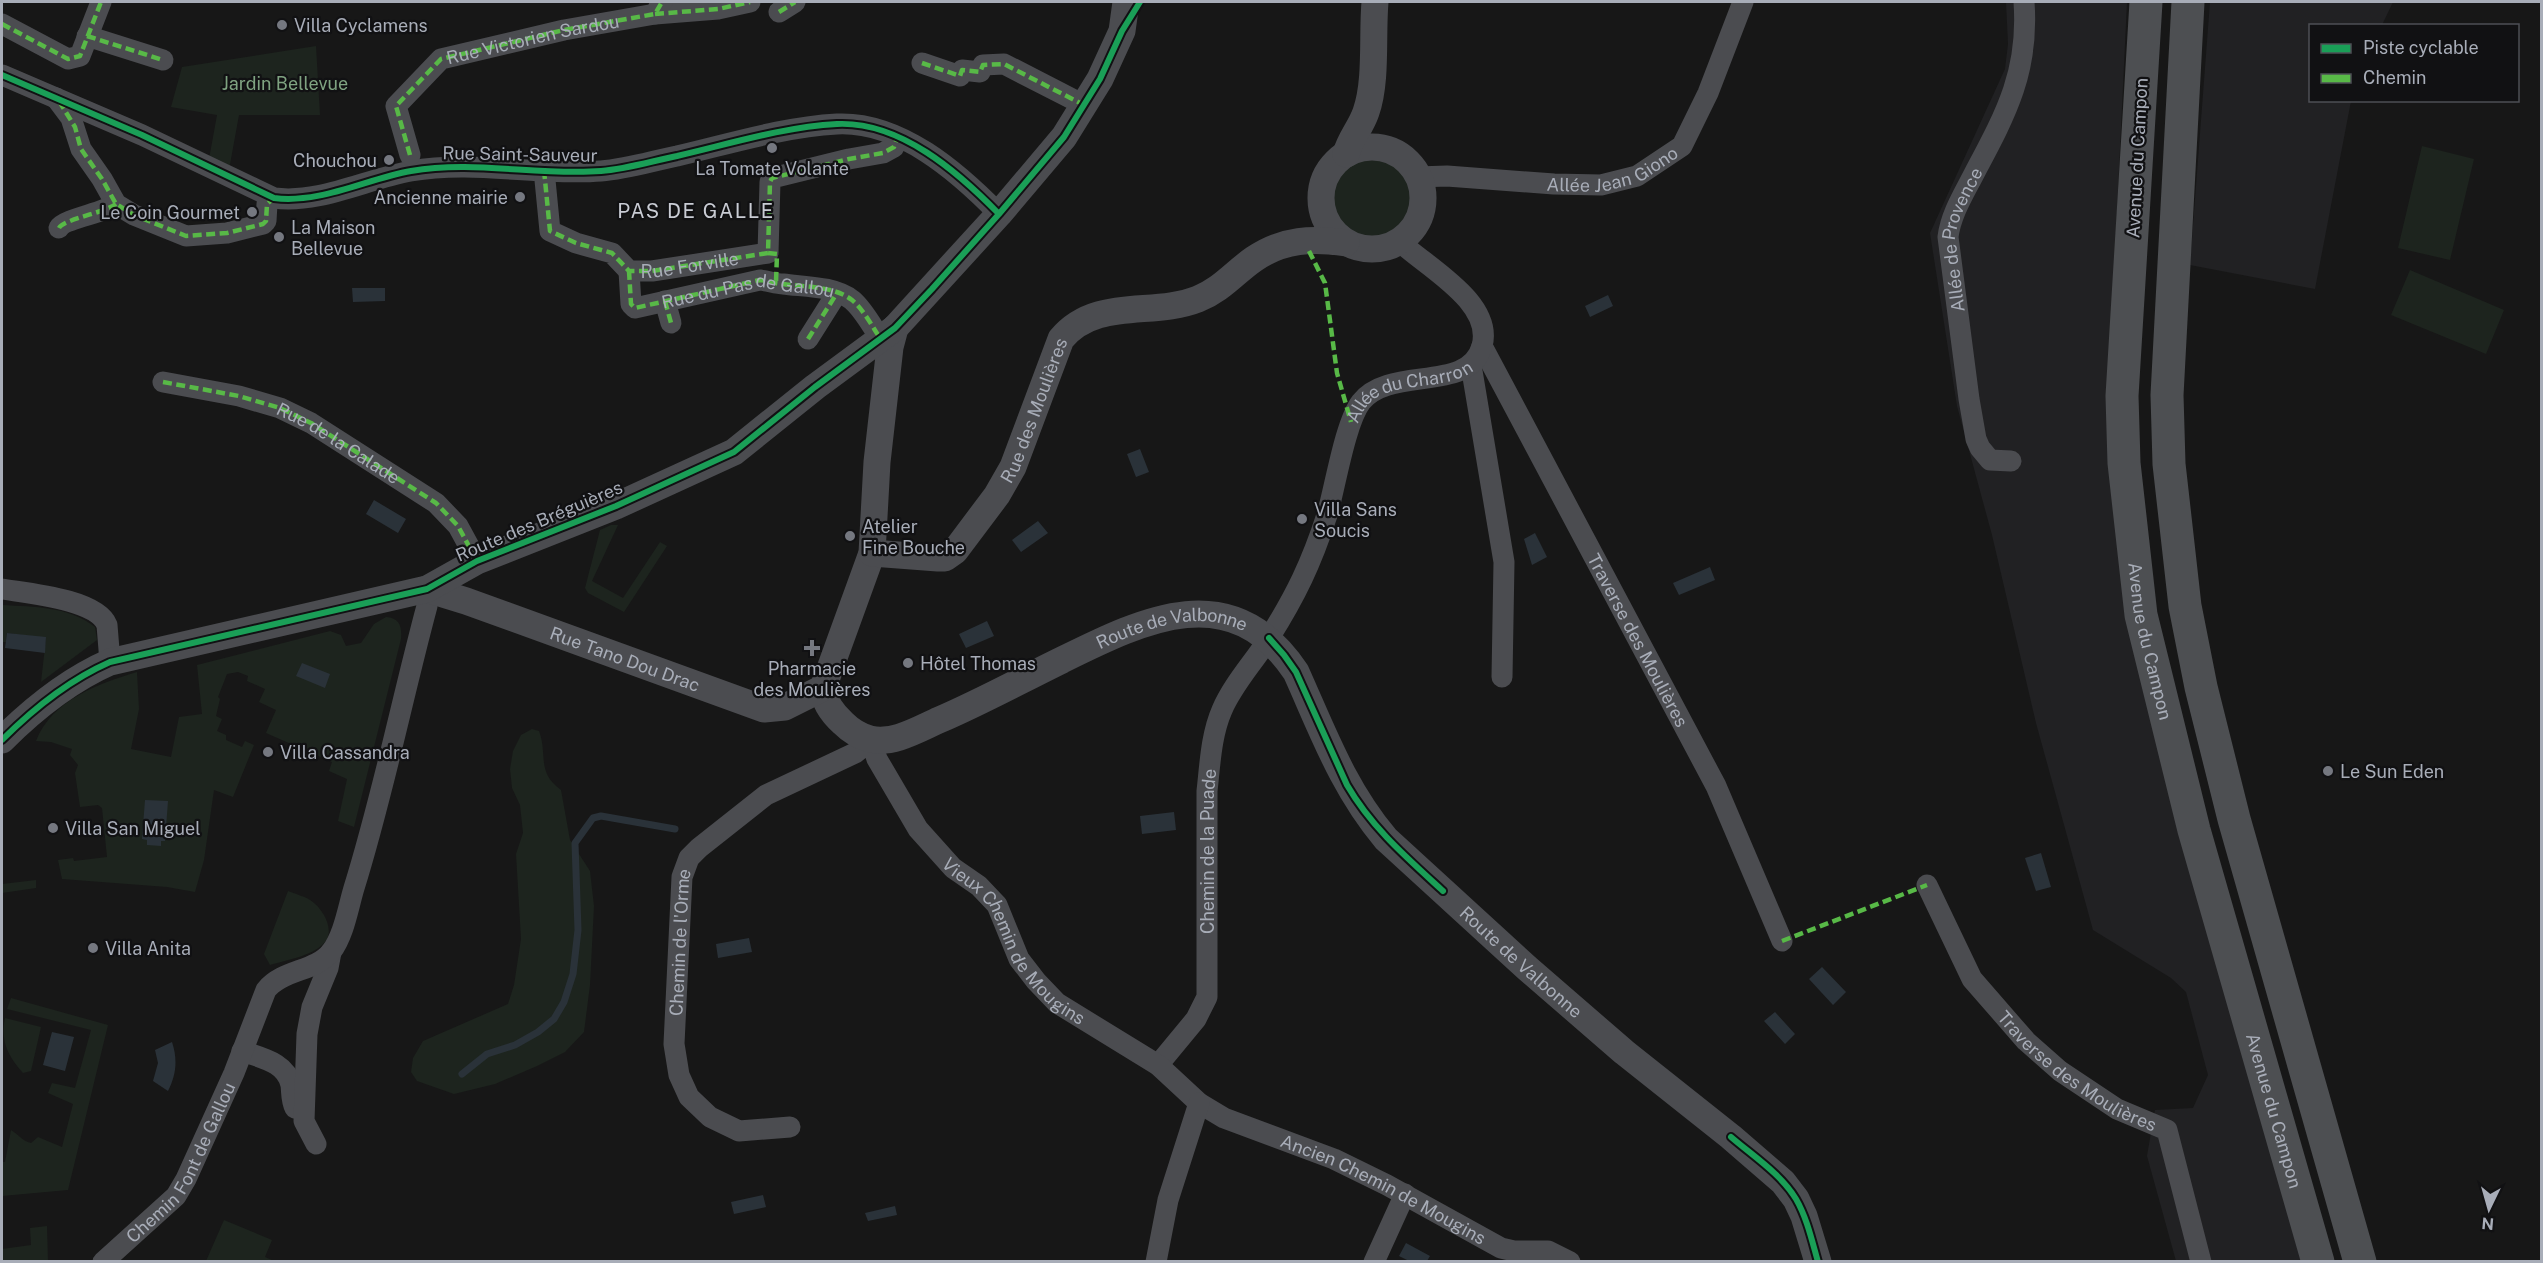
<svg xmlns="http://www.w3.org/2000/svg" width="2543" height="1263" viewBox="0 0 2543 1263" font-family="'Public Sans',sans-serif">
	<rect width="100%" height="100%" fill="#171717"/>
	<path fill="#212123" d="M2006,2H2127L2116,233L2113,485L2301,1261H2176L2147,1156L2155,1110L2193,1108L2208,1075L2186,992L2171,978L2093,930L2036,723L1992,535L1957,406L1930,233L2005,69L2008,44Z
		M2210,2H2393L2382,25L2310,26V100L2351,101L2315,289L2190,265Z"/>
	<path fill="#1d241e" d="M316,46L320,115H239L229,170L209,159L217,115L171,107L182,67Z
		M2422,146L2474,159L2450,260L2398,248Z
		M1329 200a42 42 0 1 1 84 0a42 42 0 1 1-84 0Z
		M2410,270L2504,310L2486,354L2391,315Z
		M611,525H618L592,581L623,598L660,542L667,546L624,612L588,593L585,588L600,530Z
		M2,605C34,607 68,606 95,627L97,640L41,682L46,638L7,633L6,642H2Z
		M386,617C400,618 402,627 401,639L354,827L338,821L347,779L329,771L332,762L266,733L276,710L259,702L265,689L247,681L248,676L238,672L227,674L218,697L220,699L216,716L222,719L217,731L226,735V740L242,747L245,741L254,745L233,797L214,790L204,860L195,892L167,887L62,879L58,860L73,858L74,861L107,857L102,808L98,805L80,807L75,773L78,765L70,755L72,749L51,742L36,741C52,700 98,684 137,672L139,709L131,749L171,757L179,717L202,714L197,665L330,631L341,635L346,646L361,643L374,624Z
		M532,729L539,731C548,755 536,772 561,790L570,840L590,871L594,906L590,985L584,1032L565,1052L537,1066L495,1084L454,1094L417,1081L411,1072L413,1058L423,1041L508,1004L514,985L521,939L516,854L523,833L520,805L512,788L510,769L513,751L521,735Z
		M36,880V888L2,893V884Z
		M288,891C295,894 304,896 310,900C323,908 337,932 323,944C311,956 287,960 270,965L264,954Z
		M11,998L108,1025L68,1190L2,1196V1162H5L11,1130C18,1134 22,1141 31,1143L38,1137L62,1147L73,1104L48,1093L52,1083L75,1088L91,1030L7,1009Z
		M5,1018L41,1027L31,1071L23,1073C8,1056 0,1041 5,1018Z
		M224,1220L272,1240L265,1257L274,1261H206Z
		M47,1226L48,1261H2V1249L31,1245L30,1228Z"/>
	<path fill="#2a3239" d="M352,288H385V301L353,302Z
		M1608,295L1613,306L1590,317L1585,306Z
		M1140,449L1149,472L1136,477L1127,454Z
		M374,500L406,519L398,533L366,514Z
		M1038,521L1048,533L1021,552L1012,540Z
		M1535,533L1547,557L1532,565L1524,539Z
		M1710,567L1715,580L1679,595L1673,583Z
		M987,621L994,636L966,648L959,634Z
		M7,633L46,637L45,653L5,648Z
		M302,663L330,674L325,688L296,676Z
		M145,800L168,801L165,841H161V846L147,845V840L142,839Z
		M1174,812L1176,830L1142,834L1140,816Z
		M2041,853L2051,887L2036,891L2025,858Z
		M749,938L752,952L718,958L716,944Z
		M1822,967L1846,992L1833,1005L1809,979Z
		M1775,1012L1795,1034L1785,1044L1764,1021Z
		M52,1032L74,1037L65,1071L43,1065Z
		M172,1042C178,1060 176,1075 168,1091L153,1081L158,1063L155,1050Z
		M763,1195L766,1207L734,1214L731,1202Z
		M895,1206L897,1215L868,1221L865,1213Z
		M1406,1243L1430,1256L1427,1261H1409L1399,1256Z"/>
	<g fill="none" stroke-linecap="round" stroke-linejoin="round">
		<path stroke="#2a3239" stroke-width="7" d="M462,1074L487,1054L515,1045L538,1032L554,1019L564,1002L573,974L578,930L575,843L593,818L601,816L675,829"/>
		<g stroke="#4b4c50" stroke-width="21">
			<path d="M779,12L795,2"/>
			<path d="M655,14L718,9L750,2"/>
			<path d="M2,24L68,59L80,56L101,2"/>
			<path d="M87,36L163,60"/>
			<path d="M922,63L960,76L962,70L980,72L983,65L1004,64L1084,105"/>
			<path d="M2,75L142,135L274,198C320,204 366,179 411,171C474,160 538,176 601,171C627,169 652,161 677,156C729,144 783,127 837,124C900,121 958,172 999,214"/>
			<path d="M56,98L71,118L81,149L102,179L116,204L134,215L186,236L227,233L263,224L266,221L267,204L274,198"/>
			<path d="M410,155L396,106L441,59L564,30L655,14L662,2"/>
			<path d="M544,170L550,231L576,243L612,253L629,271H652L768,253L770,182L772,178L849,159L883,153L894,147L897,138"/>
			<path id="s1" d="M1418,177L1447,176L1554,184L1601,185L1637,176L1682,146L1708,93L1743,2"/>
			<path d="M59,228C64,219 104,213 116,204"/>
			<path id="s2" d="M629,271L631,304L635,308L760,280C769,281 776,284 783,284C805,287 834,286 852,300C863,309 872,326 880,338"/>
			<path d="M665,301L671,323"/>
			<path d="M808,339L837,293"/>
			<path id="s3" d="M1482,346L1716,786L1782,941"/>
			<path d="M1471,365L1504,562L1502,677"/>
			<path d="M163,382L239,396L280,408L311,423L436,503L458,526L477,561"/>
			<path id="s4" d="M2011,461L1990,460L1980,448L1976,439L1969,399L1948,237C1951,213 1965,192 1976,170C2007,112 2029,70 2024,2"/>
			<path d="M2,589C26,593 97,599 107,625L110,662"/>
			<path id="s5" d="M1927,885L1972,979L2026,1041L2060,1071L2117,1109L2167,1130L2201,1262"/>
			<path d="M242,1051C261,1058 286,1062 291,1085C292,1093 291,1100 295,1108"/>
			<path id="s6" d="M1158,1065L1196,1019L1207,997V791C1210,765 1211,735 1222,710C1233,684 1254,662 1269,638C1296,595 1311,564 1327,515C1335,488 1345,423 1361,402C1390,365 1469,394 1482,346C1494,302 1426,267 1399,241"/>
			<path id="s7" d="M790,1127L739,1131L710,1117L689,1097L679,1075L674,1044L682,877L689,858L699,848L766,795L855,753L871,740L877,759L918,829L953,868L979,886L997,905L1019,959L1036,981L1057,1003L1158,1065L1199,1103L1224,1118L1334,1159L1387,1185L1501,1248L1514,1251H1548L1570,1262"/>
			<path d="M316,1144L304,1121L307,1034L312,1007L328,968L331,952"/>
			<path id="s8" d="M103,1262L176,1196L186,1179L234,1073L266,990C283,969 315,972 331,952C344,935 348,908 354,888C383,795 402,699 427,606V589"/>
			<path d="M1156,1262L1168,1200L1199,1103"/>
			<path d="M1374,1262L1405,1194"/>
		</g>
		<g stroke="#4b4c50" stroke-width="27">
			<circle cx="1372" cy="198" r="51"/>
			<path d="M1346,154C1350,139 1361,127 1366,112C1377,81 1372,35 1375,2"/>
			<path id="s9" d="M895,328L890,347L877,462L872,553L823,688C824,702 832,713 843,723C850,730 859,736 870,739C892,745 919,729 939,720C981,702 1021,680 1062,660C1145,619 1232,576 1296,672C1323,732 1343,788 1386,839L1527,968L1624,1052L1731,1137L1783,1182L1796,1199L1804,1216L1818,1262"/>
			<path id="s10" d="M872,553L938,558H945L955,551L997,495L1013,467L1061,339C1096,297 1153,317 1198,299C1221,290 1235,272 1254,259C1283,239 1313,238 1346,243"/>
			<path id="s11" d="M427,589L466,601L764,709L785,707L823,688"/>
			<path d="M2,740C34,708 69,680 110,662L427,589L477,561L616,506L734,452L815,387L895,328L999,214L1064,137L1100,79L1122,31L1126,2"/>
		</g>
		<g stroke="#4d4f52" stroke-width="33">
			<path id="s12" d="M2146,2L2122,396L2124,463L2141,615L2194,830L2318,1262"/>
			<path d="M2188,2L2167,395L2169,464L2185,606L2201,687L2234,819L2360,1262"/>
		</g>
		<g stroke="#58b947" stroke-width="4.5" stroke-dasharray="9 4.5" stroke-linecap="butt">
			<path d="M779,12L795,2"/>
			<path d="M655,14L718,9L750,2"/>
			<path d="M2,24L68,59L80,56L101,2"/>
			<path d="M87,36L163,60"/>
			<path d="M922,63L960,76L962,70L980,72L983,65L1004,64L1084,105"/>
			<path d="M59,101L75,127L81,149L102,179L116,204L134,215L186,236L227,233L263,224L266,221L267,204L274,198"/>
			<path id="s13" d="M410,155L396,106L441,59L564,30L655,14L662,2"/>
			<path id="s14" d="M544,170L550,231L576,243L612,253L629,271H652L768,253L770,182L772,178L849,159L883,153L894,147L897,138"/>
			<path d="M59,228C64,219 104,213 116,204"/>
			<path d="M1309,251L1325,283L1337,373L1351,422"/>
			<path d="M768,253L777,254L776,282"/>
			<path d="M629,271L631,304L635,308L760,280C769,281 776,284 783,284C805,287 834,286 852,300C863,309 872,326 880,338"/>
			<path d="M665,301L671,323"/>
			<path d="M808,339L837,293"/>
			<path id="s15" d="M163,382L239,396L280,408L311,423L436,503L458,526L477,561"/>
			<path d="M1782,941L1927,885"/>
		</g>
		<defs>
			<path id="cycleway" d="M2,75L142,135L274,198C320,204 366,179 411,171C474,160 538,176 601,171C627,169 652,161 677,156C729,144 783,127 837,124C900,121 958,172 999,214
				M1269,638L1284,655L1296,672L1347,785C1372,828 1407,858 1443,891
				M2,740C34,708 69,680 110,662L427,589L477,561L616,506L734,452L815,387L895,328L932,289L999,214L1064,137L1100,79L1122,31L1140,2
				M1731,1137C1753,1156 1781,1174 1796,1199C1807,1218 1812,1241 1818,1262"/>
		</defs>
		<use href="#cycleway" stroke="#111113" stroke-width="10"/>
		<use href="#cycleway" stroke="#1a9f57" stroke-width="6"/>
	</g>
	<g fill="#757880" stroke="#111113" stroke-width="2">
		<circle cx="282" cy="25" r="6"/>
		<circle cx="772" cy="148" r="6"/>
		<circle cx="389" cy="160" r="6"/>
		<circle cx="520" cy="197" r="6"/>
		<circle cx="252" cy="212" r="6"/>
		<circle cx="279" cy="237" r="6"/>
		<circle cx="1302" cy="519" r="6"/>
		<circle cx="850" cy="536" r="6"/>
		<path d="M809 639h6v6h6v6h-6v6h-6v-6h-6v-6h6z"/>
		<circle cx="908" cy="663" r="6"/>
		<circle cx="268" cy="752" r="6"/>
		<circle cx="2328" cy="771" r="6"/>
		<circle cx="53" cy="828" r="6"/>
		<circle cx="93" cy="948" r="6"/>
	</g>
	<g text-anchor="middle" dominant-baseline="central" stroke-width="4.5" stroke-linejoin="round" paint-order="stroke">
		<g font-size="18" fill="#a8adb8" stroke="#111113" text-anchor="start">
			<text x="294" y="25">Villa Cyclamens</text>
			<text x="377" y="160" text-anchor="end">Chouchou</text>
			<text x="772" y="168" text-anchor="middle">La Tomate Volante</text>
			<text x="508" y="197" text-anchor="end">Ancienne mairie</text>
			<text x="240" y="212" text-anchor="end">Le Coin Gourmet</text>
			<text x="291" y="227">La Maison<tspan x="291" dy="21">Bellevue</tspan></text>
			<text x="1314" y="509">Villa Sans<tspan x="1314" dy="21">Soucis</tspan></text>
			<text x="862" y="526">Atelier<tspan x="862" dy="21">Fine Bouche</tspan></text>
			<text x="920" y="663">Hôtel Thomas</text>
			<text x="812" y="668" text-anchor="middle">Pharmacie<tspan x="812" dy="21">des Moulières</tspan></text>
			<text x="280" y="752">Villa Cassandra</text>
			<text x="2340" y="771">Le Sun Eden</text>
			<text x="65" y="828">Villa San Miguel</text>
			<text x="105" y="948">Villa Anita</text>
		</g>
		<g font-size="18" fill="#a8adb8" stroke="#111113">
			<text stroke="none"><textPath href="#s13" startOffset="210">Rue Victorien Sardou</textPath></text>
			<text transform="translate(520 154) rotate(1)">Rue Saint-Sauveur</text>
			<text transform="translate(2137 158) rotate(-87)">Avenue du Campon</text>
			<text stroke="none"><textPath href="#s1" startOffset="198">Allée Jean Giono</textPath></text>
			<text stroke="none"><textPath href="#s4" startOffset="250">Allée de Provence</textPath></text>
			<text stroke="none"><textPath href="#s14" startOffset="213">Rue Forville</textPath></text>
			<text stroke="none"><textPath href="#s2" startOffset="154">Rue du Pas de Gallou</textPath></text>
			<text stroke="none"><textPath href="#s6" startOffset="762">Allée du Charron</textPath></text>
			<text stroke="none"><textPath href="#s10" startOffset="248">Rue des Moulières</textPath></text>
			<text stroke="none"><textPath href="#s15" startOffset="188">Rue de la Calade</textPath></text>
			<text transform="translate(539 521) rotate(-23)">Route des Bréguières</text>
			<text stroke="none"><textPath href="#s9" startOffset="770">Route de Valbonne</textPath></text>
			<text stroke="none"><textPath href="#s3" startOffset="333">Traverse des Moulières</textPath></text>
			<text stroke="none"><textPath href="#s12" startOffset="642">Avenue du Campon</textPath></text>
			<text stroke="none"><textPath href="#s11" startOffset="210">Rue Tano Dou Drac</textPath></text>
			<text stroke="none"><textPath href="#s6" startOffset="230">Chemin de la Puade</textPath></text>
			<text stroke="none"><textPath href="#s7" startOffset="825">Vieux Chemin de Mougins</textPath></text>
			<text stroke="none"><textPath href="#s7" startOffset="270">Chemin de l'Orme</textPath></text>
			<text stroke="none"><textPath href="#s9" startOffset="1290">Route de Valbonne</textPath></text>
			<text stroke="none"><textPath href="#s5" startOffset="246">Traverse des Moulières</textPath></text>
			<text stroke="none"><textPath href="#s12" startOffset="1128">Avenue du Campon</textPath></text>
			<text stroke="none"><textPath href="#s8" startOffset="129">Chemin Font de Gallou</textPath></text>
			<text stroke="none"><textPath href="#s7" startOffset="1280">Ancien Chemin de Mougins</textPath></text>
		</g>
		<g font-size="18" fill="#7fa381" stroke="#111113">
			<text x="285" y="83">Jardin Bellevue</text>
		</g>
		<g font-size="20" letter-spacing="1.5" fill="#c9ccd4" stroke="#111113">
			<text x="696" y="211">PAS DE GALLE</text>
		</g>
	</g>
	<rect width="2543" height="1263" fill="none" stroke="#a8adb8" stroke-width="6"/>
	<rect x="2309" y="24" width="210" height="78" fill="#111113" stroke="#4d4f55" stroke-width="1.5"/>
	<rect x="2321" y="44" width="30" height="9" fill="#1a9f57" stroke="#4d4f55" stroke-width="1.5"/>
	<text x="2363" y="54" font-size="18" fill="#a8adb8">Piste cyclable</text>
	<rect x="2321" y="74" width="30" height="9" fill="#58b947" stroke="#4d4f55" stroke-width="1.5"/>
	<text x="2363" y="84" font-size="18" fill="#a8adb8">Chemin</text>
	<g transform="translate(2489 1209) rotate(185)" stroke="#111113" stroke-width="4.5" paint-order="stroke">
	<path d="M0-4.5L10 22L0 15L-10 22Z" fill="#a8adb8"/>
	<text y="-9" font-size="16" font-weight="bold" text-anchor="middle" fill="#a8adb8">N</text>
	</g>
</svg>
